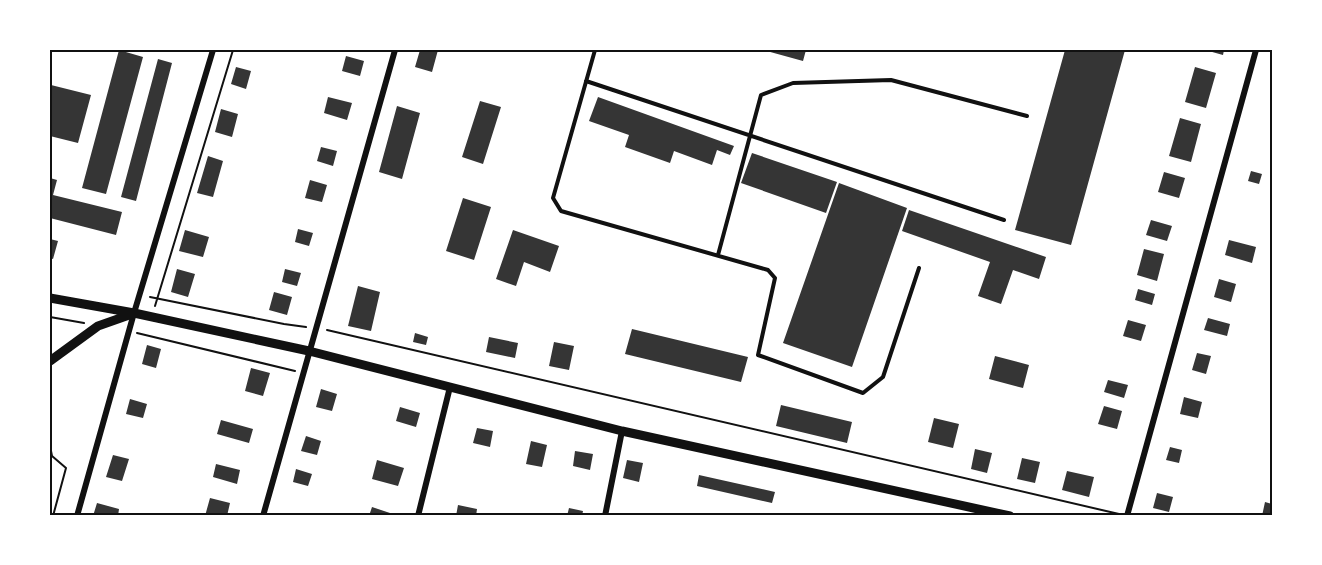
<svg xmlns="http://www.w3.org/2000/svg" width="1322" height="565" viewBox="0 0 1322 565" font-family="'PT Sans Narrow',sans-serif">
	<rect width="100%" height="100%" fill="#fff"/>
	<path fill="#353535" d="M119,50L143,57L106,194L82,188Z
		M420,50H438L432,72L415,67Z
		M763,50H806L803,61Z
		M1065,50H1125L1071,245L1015,230Z
		M1205,50H1224L1223,55Z
		M346,56L364,61L360,76L342,71Z
		M158,59L172,63L136,201L121,197Z
		M236,67L251,71L246,89L231,84Z
		M1195,67L1216,73L1206,108L1185,102Z
		M51,85L91,95L78,143L50,136V90Z
		M328,97L352,103L347,120L324,113Z
		M598,97L734,146L730,155L717,150L712,165L674,151L670,163L625,147L629,135L589,121Z
		M480,101L501,107L483,164L462,157Z
		M397,106L420,113L402,179L379,172Z
		M221,109L238,114L232,137L215,132Z
		M1180,118L1201,124L1191,162L1169,156Z
		M321,147L337,151L333,166L317,161Z
		M752,153L837,182L826,213L741,183Z
		M208,156L223,161L213,197L197,193Z
		M1251,171L1262,174L1259,184L1248,181Z
		M1164,172L1185,178L1179,198L1158,192Z
		M50,178L57,180L53,195L122,212L116,235L50,218Z
		M310,180L327,185L322,202L305,198Z
		M839,183L907,208L852,367L783,343Z
		M463,198L491,207L474,260L446,251Z
		M909,210L1046,257L1039,279L1013,270L1001,304L978,296L990,262L902,231Z
		M1151,220L1172,226L1167,241L1146,235Z
		M298,229L313,233L309,246L295,242Z
		M185,230L209,237L203,257L179,251Z
		M513,230L559,246L550,272L524,262L516,286L496,279Z
		M50,239L58,241L53,259L50,258Z
		M1229,240L1256,247L1252,263L1225,255Z
		M1144,249L1164,254L1157,281L1137,275Z
		M177,269L195,274L188,297L171,292Z
		M285,269L301,273L297,286L282,282Z
		M1219,279L1236,284L1231,302L1214,297Z
		M358,286L380,292L371,331L348,326Z
		M1138,289L1155,294L1152,305L1135,300Z
		M274,292L292,297L287,315L269,310Z
		M1208,318L1230,324L1227,336L1204,330Z
		M1128,320L1146,325L1141,341L1123,336Z
		M632,329L748,357L741,382L625,354Z
		M415,333L428,337L426,345L413,342Z
		M489,337L518,343L515,358L486,352Z
		M554,342L574,346L569,370L549,366Z
		M147,345L161,349L156,368L142,364Z
		M1197,353L1211,356L1206,374L1192,370Z
		M995,356L1029,365L1023,388L989,379Z
		M251,368L270,373L263,396L245,391Z
		M1108,380L1128,385L1124,398L1104,392Z
		M321,389L337,394L332,411L316,407Z
		M1184,397L1202,402L1198,418L1180,414Z
		M130,399L147,404L143,418L126,414Z
		M781,405L852,422L847,443L776,426Z
		M1104,406L1122,411L1117,429L1098,424Z
		M400,407L420,413L416,427L396,421Z
		M934,418L959,424L953,448L928,442Z
		M221,420L253,429L249,443L217,434Z
		M477,428L493,431L490,447L473,443Z
		M306,436L321,441L317,455L301,451Z
		M531,441L547,445L542,467L526,464Z
		M1170,447L1182,450L1179,463L1166,460Z
		M975,449L992,453L987,473L971,469Z
		M575,451L593,454L590,470L573,466Z
		M113,455L129,459L122,481L106,477Z
		M1022,458L1040,462L1035,483L1017,479Z
		M377,460L404,468L398,486L372,479Z
		M627,460L643,463L639,482L623,478Z
		M216,464L240,470L237,484L213,477Z
		M296,469L312,474L308,486L293,482Z
		M1067,471L1094,477L1089,497L1062,490Z
		M699,475L775,492L772,503L697,486Z
		M1157,493L1173,497L1169,512L1153,508Z
		M210,498L230,503L227,516H205Z
		M1265,502L1272,504V516H1262Z
		M97,503L119,509L118,516H93Z
		M458,505L477,509L476,516H456Z
		M372,507L390,513V516H369Z
		M569,508L583,511L582,516H567Z"/>
	<g fill="none" stroke-linecap="round" stroke-linejoin="round">
		<path stroke="#111" stroke-width="2" d="M150,297L284,324L306,327
			M155,306L233,50
			M50,317L84,323
			M327,330L1119,514
			M137,333L295,371
			M50,446L52,456L66,468L53,516"/>
		<path stroke="#111" stroke-width="4" d="M595,50L553,198L561,211L768,270L775,278L758,355L863,393L883,377L919,268
			M586,81L1004,220
			M718,255L761,95L793,83L891,80L1027,116"/>
		<path stroke="#111" stroke-width="6" d="M77,516L134,313L213,50
			M263,516L395,50
			M418,516L450,387
			M605,516L622,431
			M1127,516L1256,50"/>
		<path stroke="#111" stroke-width="9" d="M50,298L134,313L309,351L622,431L1010,516
			M50,361L98,326L132,314"/>
	</g>
	<rect width="1322" height="565" fill="none" stroke="#ffffff" stroke-width="102"/>
	<rect x="51" y="51" width="1220" height="463" fill="none" stroke="#111" stroke-width="2"/>
</svg>
